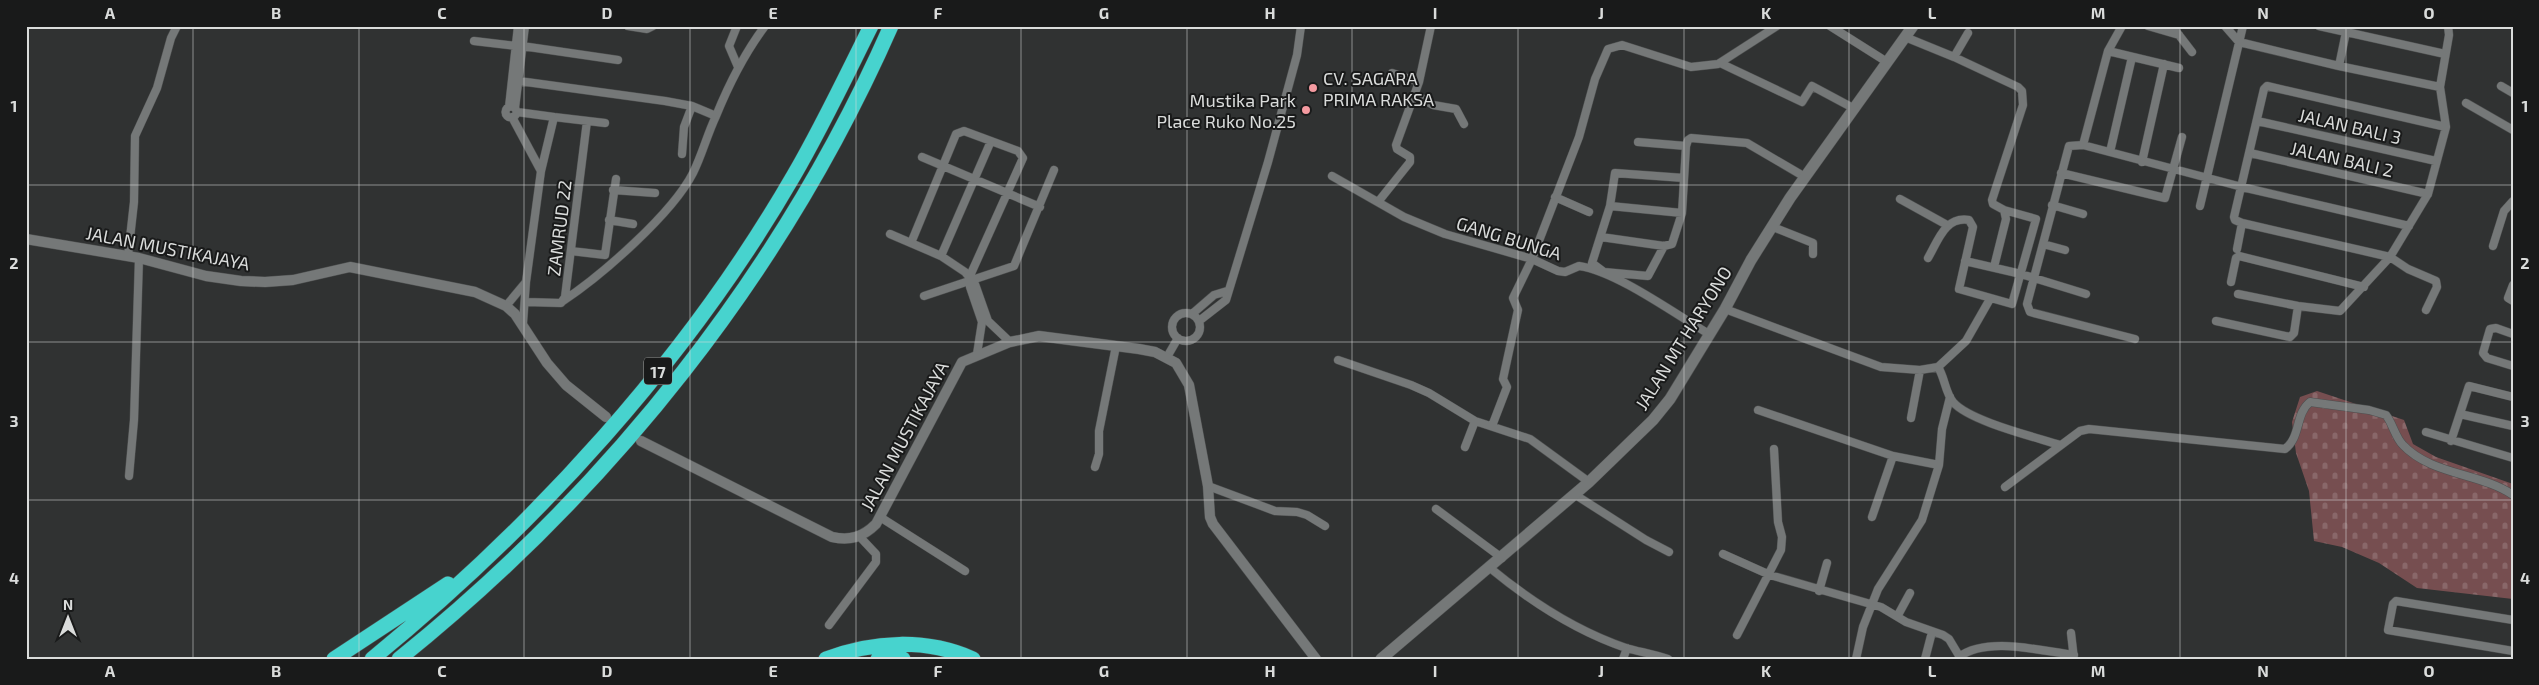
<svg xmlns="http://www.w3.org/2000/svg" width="2539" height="685" viewBox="0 0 2539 685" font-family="'Exo 2',sans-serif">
	<defs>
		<pattern id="cemetery-stones" width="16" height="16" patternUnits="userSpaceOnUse" patternTransform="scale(1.25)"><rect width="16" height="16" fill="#764e50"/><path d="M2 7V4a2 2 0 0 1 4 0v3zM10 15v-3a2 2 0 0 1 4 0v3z" fill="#896769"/></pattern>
	</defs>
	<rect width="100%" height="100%" fill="#303232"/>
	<path fill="url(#cemetery-stones)" d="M2317,391L2404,420L2413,444L2436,457L2513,484V599L2417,588L2379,563L2342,547L2314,541L2309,491L2296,453L2292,422L2300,397Z"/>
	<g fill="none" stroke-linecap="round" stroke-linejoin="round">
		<defs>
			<path id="minor" d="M628,26L647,29L653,26
				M737,26L729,46L738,67
				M1830,26L1887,62
				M2148,26L2179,35
				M2172,26L2192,52
				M2225,26L2239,42L2339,66L2440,87
				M2319,26L2445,54
				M1905,37L1954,57L2018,87L2022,91L2023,105L1992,200L1993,204L2004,210L2006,219L1994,267
				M474,41L516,46
				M522,46L618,60
				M2108,51L2179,68
				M1954,57L1968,33
				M1720,63L1802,102L1812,86L1855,109
				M2339,66L2346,32
				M1392,73L1419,82
				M519,81L665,101L692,106L716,116
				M2501,86L2513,93
				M1415,94L1433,105L1456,109L1464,124
				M2466,103L2513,130
				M505.5 112a5.5 5.5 0 1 1 11 0a5.5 5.5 0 1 1-11 0Z
				M509,107L518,26
				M515,108L525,26
				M517,112L554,117L541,171
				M512,117L541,171L526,282
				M554,117L605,123
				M2257,121L2436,161
				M1638,142L1686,146
				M2083,145L2108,51L2122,26
				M2110,152L2132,57
				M2250,153L2428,194
				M682,154L684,127L692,106
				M922,157L1040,207
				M2142,162L2164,64
				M2061,173L2165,198L2182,137
				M1332,176L1404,217L1445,234L1532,259L1558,271L1565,272L1579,266C1616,271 1675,314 1709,334
				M613,190L655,193
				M1555,197L1589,212
				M1900,199L1947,225
				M1378,202L1410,162V157L1397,149L1396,145L1419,82L1431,26
				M2052,205L2083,214
				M1610,206L1682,213
				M2200,206L2243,26
				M609,220L633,224
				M1773,227L1813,243V254
				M890,234L941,256L965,272L975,284L988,321L1010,342
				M1601,237L1664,246L1672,244L1682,213L1686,146L1688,140L1691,138L1747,143L1805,177
				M911,243L956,134L964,131L1018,151L1023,158L969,278
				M2043,244L2065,250
				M1664,246L1648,276L1604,272L1592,263L1610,206L1615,173L1684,178
				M2493,246L2504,211L2513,201
				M2237,249L2242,223
				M571,251L605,255L616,179
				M128,256L134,202L135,136L157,88L171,38L177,26
				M941,256L991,141
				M1928,258C1938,241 1945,216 1969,220L1973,227L1959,289L2012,304L2036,219L2004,210
				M1965,261L2021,274L2086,294
				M971,282L970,287L982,322L977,354
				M2231,282L2236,258L2239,256L2364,287
				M2513,285L2508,298L2513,301
				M2238,294L2298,306L2340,311L2390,257L2428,194L2446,127L2440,87L2449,35L2448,26
				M924,296L1014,266L1054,170
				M563,301C602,275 672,214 693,173C702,155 707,135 716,116C729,84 744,54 765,26
				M526,302L561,303L565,297L587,121
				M506,306L526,282L523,323
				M1725,309L1881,367L1920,370L1938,367L1966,341L1990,299
				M2426,310L2437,287L2436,281L2408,269L2390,257L2242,223L2235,220L2234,217L2264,89L2267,86L2446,127
				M1172 327a14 14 0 1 1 28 0a14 14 0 1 1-28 0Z
				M1192,314L1214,295L1227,291
				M1199,321L1226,300L1268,162L1297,55L1301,26
				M2216,321L2290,337L2294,333L2298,306
				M2513,334L2496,328L2490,329L2483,353L2487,358L2513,366
				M2135,339L2030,312L2027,304L2069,146L2083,145L2242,187L2409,226
				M1167,357L1178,338
				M1338,360L1411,385L1429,393L1475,421L1530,439L1589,482
				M1938,367C1945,378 1945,392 1953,402C1969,421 2035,437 2060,445
				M1758,410L1893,456L1939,465
				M2460,414L2513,426
				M1911,418L1920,370
				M1492,426L1507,387L1503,379L1518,310L1513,298L1532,259L1579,137L1595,79L1608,49L1622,45L1691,67L1718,64L1777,26
				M2426,432L2513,458
				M2451,441L2469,386L2513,397
				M1465,447L1475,421
				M1095,467L1099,454V431L1116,346
				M129,476L134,420L139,258
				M1208,486L1275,511L1297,512L1307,515L1325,526
				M2005,487L2080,431L2089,429L2285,449C2301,437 2295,414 2310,402L2369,410L2386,415C2393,424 2395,437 2403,445C2431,475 2481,473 2513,495
				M1574,494L1646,540L1669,552
				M1436,509L1502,558
				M880,517L965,571
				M1872,517L1893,456
				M1723,554L1770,575L1881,607L1906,622L1943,635L1949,639L1961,659
				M1490,568C1530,601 1576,631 1626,648C1640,652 1654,654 1668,659
				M1819,591L1827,563
				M1898,615L1910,593
				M2513,620L2396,601L2393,604L2388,630L2513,651
				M829,625L876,562V554L859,536
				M2071,633L2074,659
				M1737,635L1781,550L1782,537L1778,522L1774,449
				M1959,657C1987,636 2041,651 2074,655
				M1623,659L1627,648
				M1856,659L1863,627L1878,589L1922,520L1939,465L1942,429L1950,397
				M1925,659L1932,632"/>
			<path id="tertiary" d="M26,239L139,258L206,276L241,281L265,282L293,280L350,267L475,292L506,306L515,314L547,363L566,385L606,417
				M641,441L832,537C850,541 863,537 876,524L962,362L1010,342L1039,336L1139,349L1155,352L1176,363L1189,385L1208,486L1210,517L1213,524L1316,659"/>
			<path id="secondary" d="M1381,659L1589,482L1653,420L1670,399L1725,309L1751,260L1790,198L1913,26"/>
			<path id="motorway" d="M334,659L448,584
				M372,659C536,525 688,359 794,175C822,127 846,76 871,26
				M399,659C609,490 782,274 891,26
				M826,659C873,641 926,638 973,659
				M878,659H903"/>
		</defs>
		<use href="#minor" stroke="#4e5050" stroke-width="9"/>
		<use href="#tertiary" stroke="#4e5050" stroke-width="11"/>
		<use href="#secondary" stroke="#4e5050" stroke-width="12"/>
		<use href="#motorway" stroke="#4e5050" stroke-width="16"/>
		<use href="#minor" stroke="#757878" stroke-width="8"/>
		<use href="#tertiary" stroke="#757878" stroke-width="10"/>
		<use href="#secondary" stroke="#757878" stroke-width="11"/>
		<use href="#motorway" stroke="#47d3ce" stroke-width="15"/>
	</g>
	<path fill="none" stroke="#dadcdb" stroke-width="1" stroke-opacity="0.55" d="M193,26V659M359,26V659M524,26V659M690,26V659M856,26V659M1021,26V659M1187,26V659M1352,26V659M1518,26V659M1684,26V659M1849,26V659M2015,26V659M2180,26V659M2346,26V659M26,185H2513M26,342H2513M26,500H2513"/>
	<g fill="#f49aa0" stroke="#191a1a" stroke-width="2">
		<circle cx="1313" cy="88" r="5"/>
		<circle cx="1306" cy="110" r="5"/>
	</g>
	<g text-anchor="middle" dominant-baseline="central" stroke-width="4" stroke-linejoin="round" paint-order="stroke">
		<rect fill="#191a1a" stroke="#a0a2a1" stroke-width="1" x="644" y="357.5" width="28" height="27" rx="4"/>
		<g font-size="16" font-weight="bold" fill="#dadcdb">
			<text x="658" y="371">17</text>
		</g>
		<g font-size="18" fill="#dadcdb" stroke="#191a1a" text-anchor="start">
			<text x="1323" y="78">CV. SAGARA<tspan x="1323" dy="21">PRIMA RAKSA</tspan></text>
			<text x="1296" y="100" text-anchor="end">Mustika Park<tspan x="1296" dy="21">Place Ruko No.25</tspan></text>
		</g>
		<g font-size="18" fill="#dadcdb" stroke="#191a1a">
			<text transform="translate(2350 126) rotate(13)">JALAN BALI 3</text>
			<text transform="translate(2342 159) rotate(13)">JALAN BALI 2</text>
			<text transform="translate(559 228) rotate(-83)">ZAMRUD 22</text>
			<text transform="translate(1509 238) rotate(17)">GANG BUNGA</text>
			<text transform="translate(168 248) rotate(11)">JALAN MUSTIKAJAYA</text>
			<text transform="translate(1683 338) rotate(-58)">JALAN MT HARYONO</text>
			<text transform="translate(904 436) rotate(-62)">JALAN MUSTIKAJAYA</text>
		</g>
	</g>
	<rect width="2539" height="685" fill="none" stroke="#191a1a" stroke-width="55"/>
	<g transform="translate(68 618)" stroke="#191a1a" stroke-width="4" paint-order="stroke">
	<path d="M0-4L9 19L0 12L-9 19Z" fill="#dadcdb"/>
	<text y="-8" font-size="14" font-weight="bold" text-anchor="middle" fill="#dadcdb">N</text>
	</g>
	<rect x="28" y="28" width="2484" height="630" fill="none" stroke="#dadcdb" stroke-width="2"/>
	<g font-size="16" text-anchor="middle" font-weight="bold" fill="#dadcdb">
		<text x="110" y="19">A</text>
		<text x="276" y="19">B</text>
		<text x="442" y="19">C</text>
		<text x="607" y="19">D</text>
		<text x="773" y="19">E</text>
		<text x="938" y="19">F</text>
		<text x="1104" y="19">G</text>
		<text x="1270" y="19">H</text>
		<text x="1435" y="19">I</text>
		<text x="1601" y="19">J</text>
		<text x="1766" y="19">K</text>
		<text x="1932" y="19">L</text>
		<text x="2098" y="19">M</text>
		<text x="2263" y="19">N</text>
		<text x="2429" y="19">O</text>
		<text x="14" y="112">1</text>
		<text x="2525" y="112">1</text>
		<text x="14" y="269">2</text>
		<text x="2525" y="269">2</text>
		<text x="14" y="427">3</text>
		<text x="2525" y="427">3</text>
		<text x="14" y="584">4</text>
		<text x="2525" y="584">4</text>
		<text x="110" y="677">A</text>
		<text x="276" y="677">B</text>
		<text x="442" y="677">C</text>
		<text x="607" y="677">D</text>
		<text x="773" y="677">E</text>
		<text x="938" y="677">F</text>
		<text x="1104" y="677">G</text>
		<text x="1270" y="677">H</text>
		<text x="1435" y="677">I</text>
		<text x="1601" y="677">J</text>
		<text x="1766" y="677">K</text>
		<text x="1932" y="677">L</text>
		<text x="2098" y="677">M</text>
		<text x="2263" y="677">N</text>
		<text x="2429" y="677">O</text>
	</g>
</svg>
